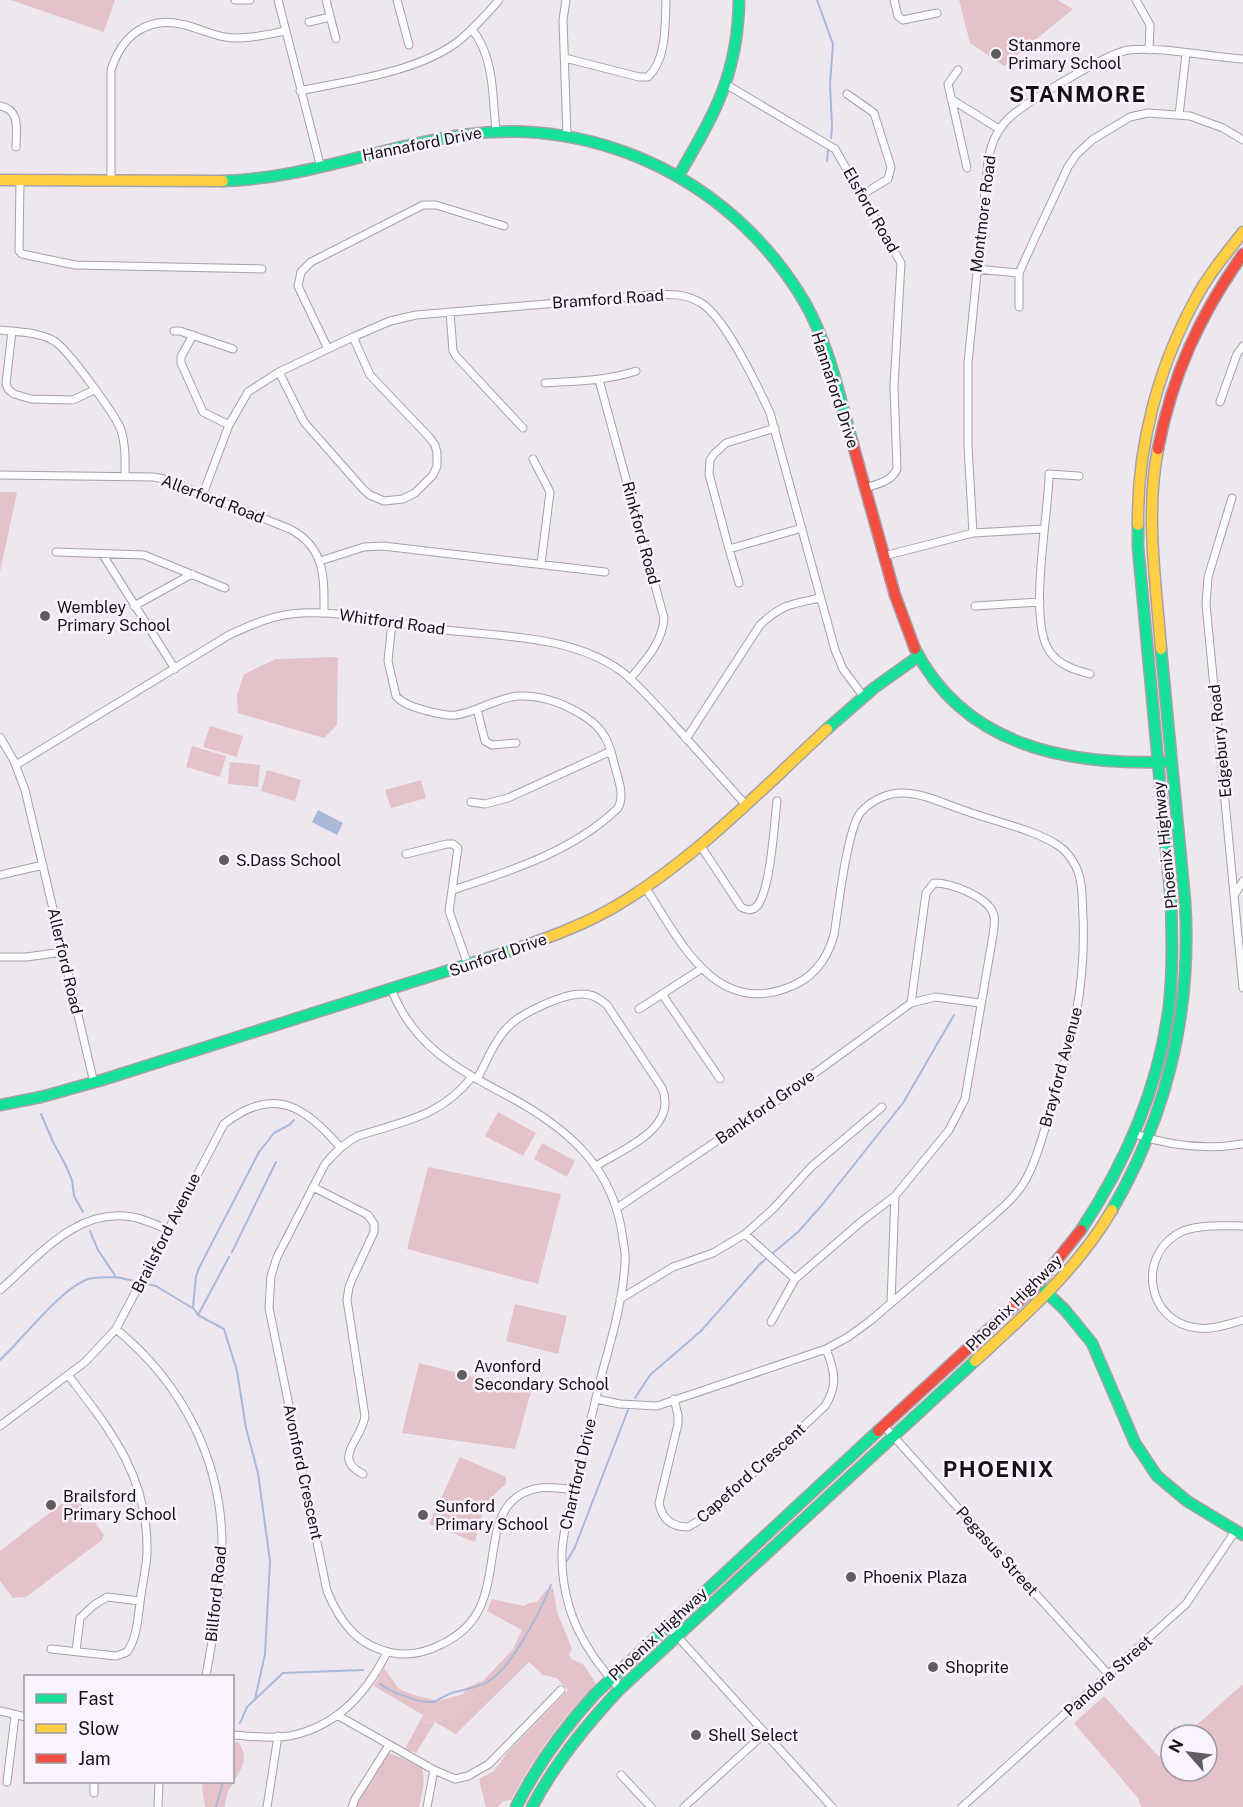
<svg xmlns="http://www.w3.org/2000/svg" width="1243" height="1807" viewBox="0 0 1243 1807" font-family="'Public Sans',sans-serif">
	<rect width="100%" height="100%" fill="#eee7f0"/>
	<path fill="#e3c3c9" d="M11,0H115L104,32Z
		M959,0H1057L1073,9L1004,66L970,43Z
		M0,492H17L0,572Z
		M338,657L337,725L324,738L238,713L237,695L244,674L276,659Z
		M210,726L243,736L237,757L203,747Z
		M192,746L226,756L220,777L186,767Z
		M230,762L260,765L258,787L228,784Z
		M267,770L301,780L295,801L261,791Z
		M421,780L426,798L391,808L385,790Z
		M498,1112L536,1133L523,1156L485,1136Z
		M542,1143L575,1161L567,1177L534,1159Z
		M428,1167L561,1194L538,1284L407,1249Z
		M515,1304L567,1316L558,1354L506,1341Z
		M419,1363L531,1392L515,1449L402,1433Z
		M460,1457L506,1477V1484C486,1499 480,1518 475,1542L429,1524Z
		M74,1494L104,1535L102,1540L26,1597L13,1598L0,1581V1551Z
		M553,1588L557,1612L572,1649L569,1654L571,1659L584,1665L596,1684C561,1719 534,1757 511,1800L503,1801L498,1807H486L479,1779L494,1771L508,1752L568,1690L557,1678L543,1675L529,1662L456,1734L435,1722L416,1753L405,1749L423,1715L424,1721L427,1723L448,1719L465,1698L478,1693L484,1680L513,1649L522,1630L487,1611L492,1599L524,1606L529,1603L537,1602L547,1589Z
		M1243,1684V1807H1141L1138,1798L1074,1723L1104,1696L1159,1757L1171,1748V1771H1207V1735H1185Z
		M388,1753L400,1757L422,1768C426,1781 422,1794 419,1807H356L385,1755Z"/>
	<path fill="#e4c3ca" d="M384,1668L399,1689L414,1695L439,1701L463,1694L466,1688L484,1680L478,1693L465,1698L448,1719L425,1723L423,1715L374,1686Z
		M238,1742C252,1759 238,1773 230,1788C226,1794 226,1800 225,1807H205L202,1788L203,1782H232L233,1743Z"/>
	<path fill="#aab9d8" d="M318,810L343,823L337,835L312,822Z"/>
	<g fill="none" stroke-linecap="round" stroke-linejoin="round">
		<path stroke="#aab9d8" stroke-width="2" d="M817,0L833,44L830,84L832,127L831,138
			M827,161L828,150
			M41,1114L53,1142L65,1164L72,1180L74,1196L83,1212
			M90,1231L98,1250L116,1277L134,1281
			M232,1252L276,1162
			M147,1284L156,1286L194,1309L198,1315L224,1329L237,1371L246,1428L258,1473L270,1561L265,1654L255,1699
			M193,1307L196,1276L199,1268L259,1152L274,1133L289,1125L294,1120
			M198,1315L229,1257
			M0,1360C23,1339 60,1289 88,1279C96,1277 108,1277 116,1277
			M635,1398L650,1375L701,1331L760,1264L798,1232L822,1205L903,1103L954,1015
			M567,1561L575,1547L628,1410
			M380,1684C391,1692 419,1703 432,1702C438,1701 444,1696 449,1694C463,1689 476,1689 489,1681C512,1667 541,1610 551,1585
			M240,1723L247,1707L283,1673L363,1670
			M232,1750L234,1746
			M216,1807L223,1782"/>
		<defs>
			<path id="street" d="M235,0H250
				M278,0L321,168
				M326,0L336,39
				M397,0L409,45
				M566,0L563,20L567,135
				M894,0L898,16L903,20L937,13
				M1136,0L1150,25L1149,50
				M309,22L330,17
				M472,29C495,59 492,95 496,130
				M565,58L639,77H648C667,59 665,24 666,0
				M958,70L948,84L967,168
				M727,85L835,149L901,263L894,386L897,469C891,482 877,484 865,488
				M300,91C350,80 414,73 456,43C472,31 486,15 499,0
				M847,94L874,113L891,167L888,179L863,194
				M951,99L999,129
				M0,106C21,110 16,129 16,147
				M1179,115L1186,54
				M20,180L19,251L22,254L75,265L262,269
				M111,181V70C122,35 148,15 185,25C198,28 211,35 225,37C245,40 265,35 285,31
				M976,269L1019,273
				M1019,307V273L1033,242L1068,167L1076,155L1092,140L1130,117L1148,113L1190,116L1223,128L1243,140
				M450,312L453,351L456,356L523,428
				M0,330C17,332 40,332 54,341C67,348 116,416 121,430C126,445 125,461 125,477
				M12,331L6,384L8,389L14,394L31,399L73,400L94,390
				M174,331H180L233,349
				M193,335L181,357V363L203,412L229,425
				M328,349L298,286L301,272L311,262L423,205H436L504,226
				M279,372L304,422L363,489L370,495L384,501L403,499L415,493L433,475L437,466V453L435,445L429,437L370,375L353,337
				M599,380L664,618C662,644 646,659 630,679
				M545,383C576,381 606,381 636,371
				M1220,402L1237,354L1243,346
				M775,428L726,443L714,454L710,460L709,474L729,549L802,528
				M533,459L550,492L541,564
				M0,475L153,477L164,479L290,529C326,548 324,578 324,613
				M1079,476L1049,474C1049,514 1027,621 1050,652C1059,665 1075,670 1090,674
				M203,494L229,425L248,392L279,372L353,337L390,321L416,315L651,295C669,294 685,293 701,303C724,316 758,387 770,413L835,650L843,669L863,696
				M1232,498L1208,577L1206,604L1243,988
				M973,533L968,446V363L988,162C990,147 995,133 1006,121C1020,105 1108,53 1128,50C1161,46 1209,57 1243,59
				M729,549L739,583
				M56,552L144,555L225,588
				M103,555L175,669
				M884,556L973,533L1044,529
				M320,561L364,547L383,546L605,572
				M134,606L192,574
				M975,606L1040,602
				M392,622L388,661L396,696C403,704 414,707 424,710C435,713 445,716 456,715C478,712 495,698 518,696C540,695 559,701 579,713C599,724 608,737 613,759C616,774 626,794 618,808C574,851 510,871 453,890
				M477,709L485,741L492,745L516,743
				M0,737L14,761L25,790L94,1083
				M686,739L760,625C782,604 792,604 820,598
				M16,765L229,635C253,624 275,614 302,613C347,611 393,623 437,629C498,637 569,634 621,671C639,685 654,703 669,719C694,747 720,776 745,804
				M471,802L485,804L508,798L611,751
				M700,845L741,907C748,911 753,911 758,905C771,886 774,825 777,801
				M406,854L447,844H453L458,848L449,911L468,965
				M0,875L43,865
				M1235,894L1243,881
				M0,957H26L63,952
				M392,991C415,1048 458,1069 510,1097C569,1129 615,1169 623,1240C624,1247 626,1255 625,1262C623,1301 611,1340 601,1377C589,1426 578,1474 566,1523C564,1535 561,1548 562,1560C563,1612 585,1652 620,1689
				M662,994L720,1079
				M911,1003L935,997L980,1003
				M639,1009L701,969
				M472,1077C440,1117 404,1121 358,1136C344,1143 335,1152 325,1164L277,1257L271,1276L269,1308L327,1591C340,1622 357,1646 393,1653C410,1656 427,1652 442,1644C488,1622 487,1585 495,1540C497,1527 501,1514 510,1503C528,1484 551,1486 574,1490
				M477,1079C486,1063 494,1041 508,1027C521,1013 564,993 583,994C593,994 600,999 607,1005L662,1088C679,1128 623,1149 596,1166
				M1135,1134C1170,1146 1206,1150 1243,1144
				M313,1187L368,1215L374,1224V1232L353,1277L349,1287L347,1300L365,1416C362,1440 331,1458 363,1474
				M617,1208L778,1100L911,1003L926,893L934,883C951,883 990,897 994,916C995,922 994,929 993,935L965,1099L949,1130L895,1196L891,1302
				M1243,1226C1224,1226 1201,1224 1183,1231C1136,1252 1145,1323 1198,1328C1213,1330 1228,1324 1243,1320
				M745,1234L795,1279
				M0,1290C38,1257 77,1207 132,1217C144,1219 156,1225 167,1229
				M620,1299L673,1267L713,1253L745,1234L774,1208L811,1167L882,1107
				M771,1322L795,1279L862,1221L895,1196
				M116,1329C183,1384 223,1462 222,1549C222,1591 213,1635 206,1676
				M596,1399L620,1404L657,1406L826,1349L848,1337L870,1321L993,1216C1008,1203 1022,1190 1030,1171C1039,1152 1044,1131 1050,1111C1072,1043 1086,988 1083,916C1082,900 1083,881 1076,867C1072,859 1066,851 1059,846C1036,830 993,821 966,811C947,805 926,794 905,793C888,792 872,800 861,812C847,828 838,911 834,935C827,960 813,979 787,988C713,1016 678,937 645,887
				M674,1399L678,1415V1424L659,1503C662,1519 672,1527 688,1527L710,1514L825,1406C838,1386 835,1371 826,1349
				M0,1426L85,1362L116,1329L224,1124C274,1085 304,1106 340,1147
				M885,1427L1109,1675
				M667,1625L832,1807
				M51,1649L116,1656L127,1652C138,1637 138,1614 141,1595C143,1582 146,1568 147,1554C149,1478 112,1432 68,1375
				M76,1651L80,1618L94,1605L107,1597L140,1601
				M0,1711L26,1717
				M337,1715L434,1770L455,1779L468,1776L489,1764L561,1690
				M232,1735C250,1736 271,1739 289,1736C336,1727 367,1693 387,1652
				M621,1775L651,1807
				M7,1782L15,1716
				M94,1793V1782
				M158,1807L159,1782
				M267,1807L278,1736
				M352,1807L355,1799L389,1745
				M427,1807L434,1770
				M684,1807L765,1733
				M962,1807L1186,1604L1236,1530"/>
			<path id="fast" d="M679,175C715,113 738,74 739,0
				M223,181C305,179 383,146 463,135C600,115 736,184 805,303C829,345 839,395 852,441
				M915,649C964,745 1065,765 1163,762
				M827,729L874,688L919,656
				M0,1105L41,1097L102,1080L513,950
				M1112,1210C1167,1115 1192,1010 1185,901L1161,649
				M1081,1230C1126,1162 1159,1087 1169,1006C1173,971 1172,936 1171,901L1138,547V525
				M1045,1291L1065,1310L1092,1343L1135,1443L1157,1476L1187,1501L1243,1535
				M516,1807C537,1765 564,1728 596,1693L878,1431
				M532,1807C555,1763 586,1725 620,1689L975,1361"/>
			<path id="slow" d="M0,180L223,181
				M1158,449C1145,515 1156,582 1161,649
				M1138,525C1137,447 1158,368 1195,300C1208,275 1226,254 1243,232
				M513,950C550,937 587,924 621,903C698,856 761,790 827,729
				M975,1361C1026,1314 1077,1270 1112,1210"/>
			<path id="jam" d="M852,441L895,595L915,649
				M1158,449C1172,375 1200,315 1243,254
				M878,1431L1038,1284L1081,1230"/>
		</defs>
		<use href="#street" stroke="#a6a1a7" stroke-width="9"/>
		<use href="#fast" stroke="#a6a1a7" stroke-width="13"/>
		<use href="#slow" stroke="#a6a1a7" stroke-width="13"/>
		<use href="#jam" stroke="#a6a1a7" stroke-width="13"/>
		<use href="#street" stroke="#fcfbfd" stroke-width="7"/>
		<use href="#fast" stroke="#16e098" stroke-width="10"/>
		<use href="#slow" stroke="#ffcf43" stroke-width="10"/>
		<use href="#jam" stroke="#f24e42" stroke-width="10"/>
	</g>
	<g fill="#615c63" stroke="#faf3fd" stroke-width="2">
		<circle cx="996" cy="54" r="6"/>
		<circle cx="45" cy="616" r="6"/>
		<circle cx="224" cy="860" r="6"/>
		<circle cx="462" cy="1375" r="6"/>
		<circle cx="51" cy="1505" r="6"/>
		<circle cx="423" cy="1515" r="6"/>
		<circle cx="851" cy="1577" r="6"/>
		<circle cx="933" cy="1667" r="6"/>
		<circle cx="696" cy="1735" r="6"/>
	</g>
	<g text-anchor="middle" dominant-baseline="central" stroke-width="5" stroke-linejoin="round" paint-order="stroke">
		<g font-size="16" fill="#151117" stroke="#faf3fd" text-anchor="start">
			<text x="1008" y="45">Stanmore<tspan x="1008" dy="18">Primary School</tspan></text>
			<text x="57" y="607">Wembley<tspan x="57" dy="18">Primary School</tspan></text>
			<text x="236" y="860">S.Dass School</text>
			<text x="474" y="1366">Avonford<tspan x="474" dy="18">Secondary School</tspan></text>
			<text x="63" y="1496">Brailsford<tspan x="63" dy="18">Primary School</tspan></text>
			<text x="435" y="1506">Sunford<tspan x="435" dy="18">Primary School</tspan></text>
			<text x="863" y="1577">Phoenix Plaza</text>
			<text x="945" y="1667">Shoprite</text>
			<text x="708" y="1735">Shell Select</text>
		</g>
		<g font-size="16" fill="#151117" stroke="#faf3fd">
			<text transform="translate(422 144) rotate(-11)">Hannaford Drive</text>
			<text transform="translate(871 210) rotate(60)">Elsford Road</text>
			<text transform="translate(983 214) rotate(-83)">Montmore Road</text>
			<text transform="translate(608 299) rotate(-4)">Bramford Road</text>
			<text transform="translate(835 390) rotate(72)">Hannaford Drive</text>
			<text transform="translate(213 499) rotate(21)">Allerford Road</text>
			<text transform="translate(641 533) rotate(75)">Rinkford Road</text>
			<text transform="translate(392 622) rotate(8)">Whitford Road</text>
			<text transform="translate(1220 741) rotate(-96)">Edgebury Road</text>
			<text transform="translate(1165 845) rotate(-96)">Phoenix Highway</text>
			<text transform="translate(498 955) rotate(-19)">Sunford Drive</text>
			<text transform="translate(65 961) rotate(77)">Allerford Road</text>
			<text transform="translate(1061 1067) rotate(-75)">Brayford Avenue</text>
			<text transform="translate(765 1107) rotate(-35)">Bankford Grove</text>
			<text transform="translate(166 1233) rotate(-63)">Brailsford Avenue</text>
			<text transform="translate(1014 1303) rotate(-45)">Phoenix Highway</text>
			<text transform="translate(303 1472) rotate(78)">Avonford Crescent</text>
			<text transform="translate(751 1473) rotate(-42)">Capeford Crescent</text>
			<text transform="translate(578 1474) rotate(-77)">Chartford Drive</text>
			<text transform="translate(997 1551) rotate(48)">Pegasus Street</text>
			<text transform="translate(216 1594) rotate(-84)">Billford Road</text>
			<text transform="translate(658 1634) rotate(-43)">Phoenix Highway</text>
			<text transform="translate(1108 1676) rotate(-42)">Pandora Street</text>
		</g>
		<g font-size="22" font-weight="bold" letter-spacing="1.5" fill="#151117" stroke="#faf3fd">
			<text x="1078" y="94">STANMORE</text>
			<text x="999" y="1469">PHOENIX</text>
		</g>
	</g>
	<rect x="24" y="1675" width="210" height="108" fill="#faf3fd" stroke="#9e99a1" stroke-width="1.5"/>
	<rect x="36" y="1694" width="30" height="9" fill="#16e098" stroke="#9e99a1" stroke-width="1.5"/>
	<text x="78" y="1705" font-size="18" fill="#151117">Fast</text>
	<rect x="36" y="1724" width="30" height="9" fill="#ffcf43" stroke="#9e99a1" stroke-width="1.5"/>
	<text x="78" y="1735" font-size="18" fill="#151117">Slow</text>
	<rect x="36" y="1754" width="30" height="9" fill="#f24e42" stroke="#9e99a1" stroke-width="1.5"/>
	<text x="78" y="1765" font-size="18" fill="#151117">Jam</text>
	<g transform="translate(1189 1753) rotate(298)"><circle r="28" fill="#faf3fd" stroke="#9e99a1" stroke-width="1.5"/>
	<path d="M0-4.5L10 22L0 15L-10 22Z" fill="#615c63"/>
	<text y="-9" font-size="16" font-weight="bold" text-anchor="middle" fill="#151117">N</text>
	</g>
</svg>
